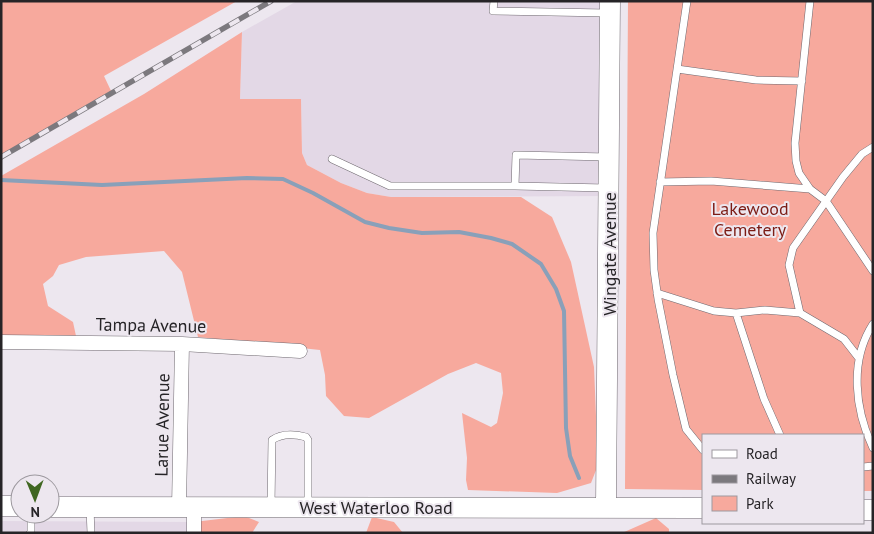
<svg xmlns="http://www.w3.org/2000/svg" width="874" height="534" viewBox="0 0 874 534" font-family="'PT Sans',sans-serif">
	<rect width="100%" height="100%" fill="#ede7ef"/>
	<path fill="#e3d8e6" d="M297,1H610L609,196L391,197L367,193L341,183L307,165L302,153L301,99H240L242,32Z
		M1,521L194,522V533H1Z"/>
	<path fill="#f7a99d" d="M1,1H237L104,76L112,93L1,157Z
		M628,1H873V491H863V435H703V490L625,489Z
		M242,32L240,99H301L302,153L307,165L341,183L367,193L391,197H521L552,217L571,262L594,367L598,465L591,483L557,493L468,490L466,480L467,458L462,413L491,427L497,423L503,393L501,373L476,363L448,374L369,418L344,416L326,396L325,375L320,350L198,337L182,272L164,251L86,257L59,265L53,276L43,284L48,306L73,322L76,336L1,337V176L144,94Z
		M244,516L259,522L252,533H194V522Z
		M372,517L394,522L403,533H366Z
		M656,518L669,529V533H622Z"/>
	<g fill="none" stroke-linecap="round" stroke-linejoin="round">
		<path stroke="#89a0b9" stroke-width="4" d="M1,180L102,185L247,178L283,179L313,193L365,222L389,228L422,233L459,232L491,238L512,244L541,264L556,289L564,311L566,428L570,456L579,478"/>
		<defs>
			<path id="lane" d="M494,1L493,11L607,13
				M687,1L653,233L654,270L658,299L673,375L686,429L703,450
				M810,1L795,143L796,161L799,173L810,189L826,201L873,271
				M677,69L756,80L802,81
				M332,159L390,186H515
				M660,182L711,181L810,189
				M606,188L515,186L516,155L608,157
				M657,293L714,311L736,313L765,310L800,313L844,339L858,357
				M736,313L764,399L780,435
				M800,313L789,265L793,248L843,177L862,154L873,147
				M873,324C849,361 855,410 873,448
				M863,467L873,466
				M271,505L272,440C282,433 295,434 306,437L308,440V505
				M90,508L91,533
				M30,533L31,531V514"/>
			<path id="street" d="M1,342L182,344L300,351
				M179,507L182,344
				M194,507V533"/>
			<path id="secondary" d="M1,506H20
				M50,507L703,508
				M606,507L610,1
				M863,510H873"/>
		</defs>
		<use href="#lane" stroke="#6f6970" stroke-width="8"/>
		<use href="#street" stroke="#6f6970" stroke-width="15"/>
		<use href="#secondary" stroke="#6f6970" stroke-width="21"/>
		<use href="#lane" stroke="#fff" stroke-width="7"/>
		<use href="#street" stroke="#fff" stroke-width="14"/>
		<use href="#secondary" stroke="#fff" stroke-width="20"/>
		<defs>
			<path id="rail" d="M1,157L271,1"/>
		</defs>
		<use href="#rail" stroke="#7c797e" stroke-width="5.5"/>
		<use href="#rail" stroke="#ede7ef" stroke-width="4" stroke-dasharray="11" stroke-linecap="butt"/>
	</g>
	<g text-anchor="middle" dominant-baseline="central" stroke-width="4" stroke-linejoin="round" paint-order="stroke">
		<g font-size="18" fill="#7c1c15" stroke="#ede7ef">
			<text x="750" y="208">Lakewood<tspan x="750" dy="21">Cemetery</tspan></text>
		</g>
		<g font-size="18" fill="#262427" stroke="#ede7ef">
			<text transform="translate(609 254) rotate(-90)">Wingate Avenue</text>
			<text transform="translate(151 325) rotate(1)">Tampa Avenue</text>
			<text transform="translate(162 425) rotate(-89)">Larue Avenue</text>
			<text x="376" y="507">West Waterloo Road</text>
		</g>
	</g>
	<rect width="874" height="534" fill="none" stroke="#262427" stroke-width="5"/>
	<rect x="702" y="434" width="162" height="90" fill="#ede7ef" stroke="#9d999f"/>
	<rect x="712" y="450" width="25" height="8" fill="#ffffff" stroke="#9d999f"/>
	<text x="746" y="459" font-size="15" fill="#262427">Road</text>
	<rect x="712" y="475" width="25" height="8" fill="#7c797e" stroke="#9d999f"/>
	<text x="746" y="484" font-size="15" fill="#262427">Railway</text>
	<rect x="712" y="496" width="25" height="15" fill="#f7a99d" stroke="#9d999f"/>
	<text x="746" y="509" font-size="15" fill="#262427">Park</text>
	<g transform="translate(35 499) rotate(179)"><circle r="24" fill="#ede7ef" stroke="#9d999f"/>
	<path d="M0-4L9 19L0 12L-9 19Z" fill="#406721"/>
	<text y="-8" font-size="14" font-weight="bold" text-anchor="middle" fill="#262427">N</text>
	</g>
</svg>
